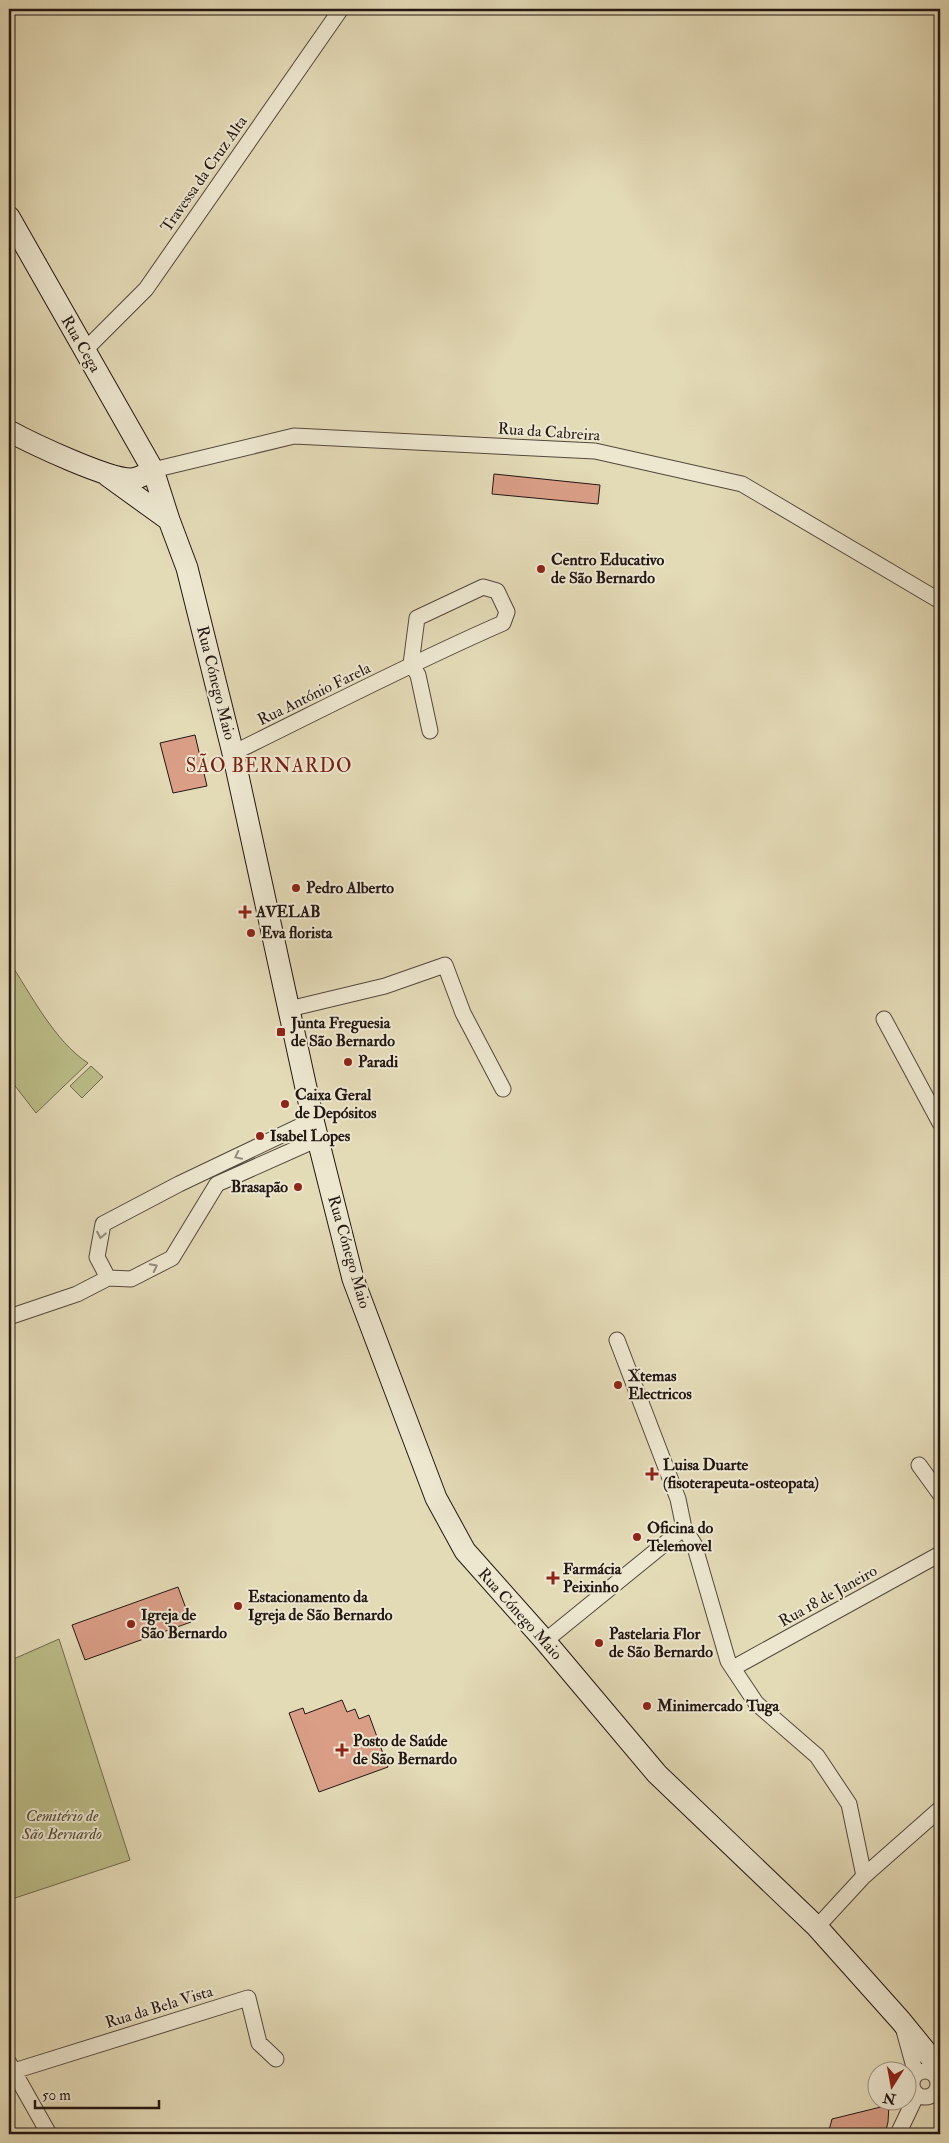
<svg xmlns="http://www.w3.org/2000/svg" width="949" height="2143" viewBox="0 0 949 2143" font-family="'IM FELL Double Pica',serif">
	<rect width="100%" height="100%" fill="#e3dab6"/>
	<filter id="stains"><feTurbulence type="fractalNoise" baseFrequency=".004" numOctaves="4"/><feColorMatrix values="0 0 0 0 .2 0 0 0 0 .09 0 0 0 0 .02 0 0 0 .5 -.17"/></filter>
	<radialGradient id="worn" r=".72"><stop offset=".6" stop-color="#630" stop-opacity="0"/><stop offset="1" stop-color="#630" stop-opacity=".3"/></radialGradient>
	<path fill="#bbbd88" stroke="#6f6a4e" d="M9,961C30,993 55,1042 88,1063L36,1113L9,1078Z
		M91,1066L103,1077L82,1098L70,1086Z
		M59,1639L130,1860L9,1900V1661Z"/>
	<path fill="#da9e87" stroke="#231713" d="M494,474L600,485L598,504L492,494Z
		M195,735L207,786L173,793L160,743Z
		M178,1587L191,1622L85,1660L72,1625Z
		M342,1700L347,1712L355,1709L359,1719L369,1715L388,1767L319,1792L289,1713L303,1708L305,1714Z
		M889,2105L888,2122L885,2134H828L832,2119Z"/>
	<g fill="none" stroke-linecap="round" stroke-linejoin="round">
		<defs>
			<path id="minor" d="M85,350L146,289L341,9
				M153,470L294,436L595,451L742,484L940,601
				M233,753C323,709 411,663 503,623L507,612L497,591L483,587L417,618L411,664L418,675L430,731
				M289,1009L385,986L445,965L463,1013L503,1089
				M884,1019L940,1123
				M108,1278L97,1257L103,1224L179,1184L313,1120
				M9,1317L77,1294L108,1278L131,1279L172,1258L217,1184L318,1139
				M617,1340L678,1499L684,1528L694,1544L728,1661L756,1703L817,1756L849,1804L864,1876
				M919,1465L940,1494
				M545,1641L684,1528
				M733,1668L940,1554
				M817,1927L864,1876L940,1809
				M903,2027L916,2074
				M9,2063L49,2134
				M912 2084a13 13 0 1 1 26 0a13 13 0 1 1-26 0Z
				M14,2071L248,1998L259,2043L276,2059
				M898,2134L917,2094"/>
			<path id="secondary" d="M9,217L153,470L169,520L187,568L233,753L313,1120L353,1279L436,1498L465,1551L545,1641L657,1774L817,1927L901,2021L940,2069
				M9,431C31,443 109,480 132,479C140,478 146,474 153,470
				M108,476L169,520"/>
		</defs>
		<use href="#minor" stroke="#53483c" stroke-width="17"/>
		<use href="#secondary" stroke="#231713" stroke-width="23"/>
		<use href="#minor" stroke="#ede7d0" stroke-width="15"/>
		<use href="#secondary" stroke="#ede7d0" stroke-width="21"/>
	</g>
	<defs><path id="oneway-chevron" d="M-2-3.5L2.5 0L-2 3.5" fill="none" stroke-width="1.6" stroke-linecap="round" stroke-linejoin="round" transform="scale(1.25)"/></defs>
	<g stroke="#92897b">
		<use href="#oneway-chevron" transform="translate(238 1156) rotate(154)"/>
		<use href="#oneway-chevron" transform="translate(101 1235) rotate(101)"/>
		<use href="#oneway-chevron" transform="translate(154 1267) rotate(-27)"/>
	</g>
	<g fill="#8f2418" stroke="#ede7d0" stroke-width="2">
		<circle cx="541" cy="569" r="5"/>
		<circle cx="296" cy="888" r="5"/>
		<path d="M242.5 904.5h5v5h5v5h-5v5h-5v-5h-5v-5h5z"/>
		<circle cx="251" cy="933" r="5"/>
		<rect x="276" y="1027" width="10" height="10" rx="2.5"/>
		<circle cx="348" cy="1062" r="5"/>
		<circle cx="285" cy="1104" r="5"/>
		<circle cx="260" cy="1136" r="5"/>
		<circle cx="298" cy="1187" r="5"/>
		<circle cx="618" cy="1385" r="5"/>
		<path d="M649.5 1466.5h5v5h5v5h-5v5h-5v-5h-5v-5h5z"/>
		<circle cx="637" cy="1537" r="5"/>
		<path d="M550.5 1570.5h5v5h5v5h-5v5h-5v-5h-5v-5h5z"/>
		<circle cx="238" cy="1606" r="5"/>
		<circle cx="131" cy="1624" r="5"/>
		<circle cx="599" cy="1643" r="5"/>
		<circle cx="647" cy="1706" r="5"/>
		<path d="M339.5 1742.5h5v5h5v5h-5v5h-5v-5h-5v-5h5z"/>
	</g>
	<g text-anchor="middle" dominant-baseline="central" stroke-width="4" stroke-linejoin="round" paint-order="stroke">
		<g font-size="16" fill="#231713" stroke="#ede7d0">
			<text transform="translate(204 174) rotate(-55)">Travessa da Cruz Alta</text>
			<text transform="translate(81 344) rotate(60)">Rua Cega</text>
			<text transform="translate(549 432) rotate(4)">Rua da Cabreira</text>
			<text transform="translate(216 683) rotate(76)">Rua Cónego Maio</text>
			<text transform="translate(314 694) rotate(-26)">Rua António Farela</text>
			<text transform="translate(349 1252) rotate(74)">Rua Cónego Maio</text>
			<text transform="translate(828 1596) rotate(-29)">Rua 18 de Janeiro</text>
			<text transform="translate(520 1614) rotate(48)">Rua Cónego Maio</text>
			<text transform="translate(159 2007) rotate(-17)">Rua da Bela Vista</text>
		</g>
		<g font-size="16" font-weight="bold" fill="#231713" stroke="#ede7d0" text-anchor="start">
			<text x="551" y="560">Centro Educativo<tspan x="551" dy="18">de São Bernardo</tspan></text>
			<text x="306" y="888">Pedro Alberto</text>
			<text x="256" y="912">AVELAB</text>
			<text x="261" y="933">Eva florista</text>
			<text x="291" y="1023">Junta Freguesia<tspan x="291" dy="18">de São Bernardo</tspan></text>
			<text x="358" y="1062">Paradi</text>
			<text x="295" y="1095">Caixa Geral<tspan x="295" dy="18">de Depósitos</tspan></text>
			<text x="270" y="1136">Isabel Lopes</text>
			<text x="288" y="1187" text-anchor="end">Brasapão</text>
			<text x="628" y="1376">Xtemas<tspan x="628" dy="18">Electricos</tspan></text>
			<text x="663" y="1465">Luisa Duarte<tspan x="663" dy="18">(fisoterapeuta-osteopata)</tspan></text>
			<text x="647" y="1528">Oficina do<tspan x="647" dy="18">Telemovel</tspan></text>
			<text x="563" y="1569">Farmácia<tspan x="563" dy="18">Peixinho</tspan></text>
			<text x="248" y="1597">Estacionamento da<tspan x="248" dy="18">Igreja de São Bernardo</tspan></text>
			<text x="141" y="1615">Igreja de<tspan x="141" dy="18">São Bernardo</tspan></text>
			<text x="609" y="1634">Pastelaria Flor<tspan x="609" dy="18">de São Bernardo</tspan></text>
			<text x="657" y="1706">Minimercado Tuga</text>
			<text x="353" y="1741">Posto de Saúde<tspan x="353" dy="18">de São Bernardo</tspan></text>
		</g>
		<g font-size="16" font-style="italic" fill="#514936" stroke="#ede7d0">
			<text x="62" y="1816">Cemitério de<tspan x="62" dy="18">São Bernardo</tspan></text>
		</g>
		<g font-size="19" letter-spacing="1" fill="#7a1f14" stroke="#ede7d0">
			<text x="269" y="766">SÃO BERNARDO</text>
		</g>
	</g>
	<rect width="949" height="2143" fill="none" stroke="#e3dab6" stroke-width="30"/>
	<rect x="10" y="10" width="929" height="2123" fill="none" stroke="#231713" stroke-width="2.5"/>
	<rect x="15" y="15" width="919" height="2113" fill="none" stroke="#231713"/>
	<g transform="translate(892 2086) rotate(191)"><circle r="24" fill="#ede7d0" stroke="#9c9484"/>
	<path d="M0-4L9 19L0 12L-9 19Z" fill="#8f2418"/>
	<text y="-8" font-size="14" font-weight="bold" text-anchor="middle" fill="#231713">N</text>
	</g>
	<path d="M35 2100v8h124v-8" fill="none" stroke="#231713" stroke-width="2.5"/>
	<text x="42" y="2100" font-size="15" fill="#231713" stroke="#ede7d0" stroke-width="4" paint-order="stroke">50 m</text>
	<rect width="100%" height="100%" filter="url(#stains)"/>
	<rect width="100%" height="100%" fill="url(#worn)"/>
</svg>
